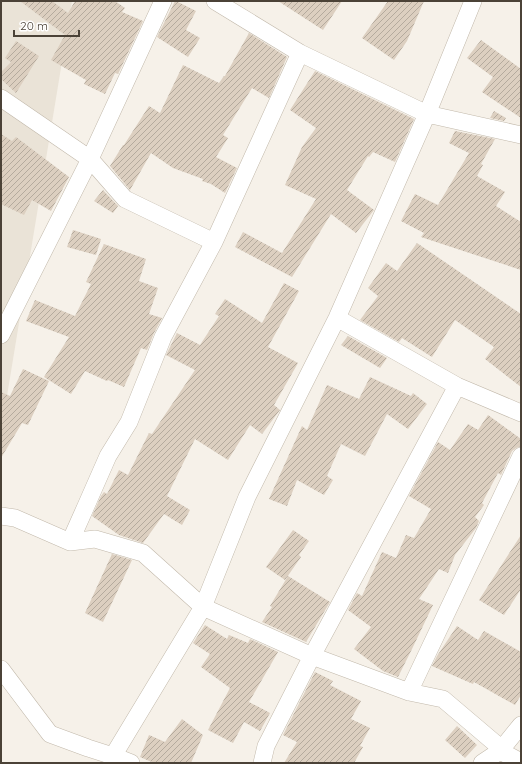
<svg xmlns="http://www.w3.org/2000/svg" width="522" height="764" viewBox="0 0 522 764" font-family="Quicksand,sans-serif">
	<defs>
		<pattern id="building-hatch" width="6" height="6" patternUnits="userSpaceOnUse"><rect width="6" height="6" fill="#dccfc0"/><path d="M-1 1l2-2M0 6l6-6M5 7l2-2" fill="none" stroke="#b4aa9d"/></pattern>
	</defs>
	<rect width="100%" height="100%" fill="#f6f1e9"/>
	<path fill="#eae3d7" d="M1,1H72L6,402L1,398Z"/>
	<path fill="url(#building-hatch)" d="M20,1H52L68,13L75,1H115L125,8L122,12L143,21L119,72L118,74L115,73L105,94L84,84L86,80L51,60L65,35Z
		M175,1H176L196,11L186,30L200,38L188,57L157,37Z
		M278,1H342L323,30Z
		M388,1H424L407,41L394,60L362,38Z
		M249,33L287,57L269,98L252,88L223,135L228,138L216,157L237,168L225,193L211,184L202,181L203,179L173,168L151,153L130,190L110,166L123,145H124L149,106L160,113L183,65L219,83L224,76H225Z
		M481,40L521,69V118L482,92L493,77L467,58Z
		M16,41L39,56L16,93L1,79V72L11,62L5,58Z
		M315,71L414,119L395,162L373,152L369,157L368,156L347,190L374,210L356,233L331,214L292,277L235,247L243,232L282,253L316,199L285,185L302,147L316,128L290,110Z
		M494,111L506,118L504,121L490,118Z
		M455,131L495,139L481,164L483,165L477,176L505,192L496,206L521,222V270L421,237L424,233L401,221L415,194L438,205L469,153L449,143Z
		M1,134L12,141L16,137L69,177L51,211L32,200L24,215L1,204Z
		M103,190L118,206L113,213L94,201Z
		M73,230L101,239L96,255L67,247Z
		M417,243L521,314V387L485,359L494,347L455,320L432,357L402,338L399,342L360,320L378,296L368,288L386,263L397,271Z
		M104,244L146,259L139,281L158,288L149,314L162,318L154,333L147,350L141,348L124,387L108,380L107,381L85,371L71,394L44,377L69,337L26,321L35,300L75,316L91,284L86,282Z
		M284,283L299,291L268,347L298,363L274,405L280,410L262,434L250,425L228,460L195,439L167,496L190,510L182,525L164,514L143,543L119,535L92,516L101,496L104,492L107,494L119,470L128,475L149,433L152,434L195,370L166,355L177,333L200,345L219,316L215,314L225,299L262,323Z
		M348,336L387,358L380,368L341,345Z
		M23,369L49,381L28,425L22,423L1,458V392L10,396Z
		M370,377L411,396L413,393L427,404L408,429L387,414L365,456L341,444L327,476L333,480L324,495L297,480L287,506L269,499L302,426L307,430L327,385L359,399Z
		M488,415L521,439V446L516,448L512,451L501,475L498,473L482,503L484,505L475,517L479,521L476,528L455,555L448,573L439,569L419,599L433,605L412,649L398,677L383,671L354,649L371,627L348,610L357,593L362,596L382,552L396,558L406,535L414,538L431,509L409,496L438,442L450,450L468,424L478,430Z
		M293,530L309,541L299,555L301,557L285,580L266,567Z
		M521,535V589L504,615L479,600Z
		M112,554L132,560L103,622L85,613Z
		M288,576L330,602L306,642L262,622L272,607L270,606Z
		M205,625L227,639L229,635L248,643L250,639L278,652L249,702L270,713L260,731L244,722L233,743L208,730L230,688L201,667L210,654L193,643Z
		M457,626L478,640L484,631L521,652V695L515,705L474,682L473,684L432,666L437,656Z
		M315,672L333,681L330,685L361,701L351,719L370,728L360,746L363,747L354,763H284L297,742L283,735Z
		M182,719L203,735L191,763H154L140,757L149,735L165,742Z
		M457,726L477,745L465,758L445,740Z"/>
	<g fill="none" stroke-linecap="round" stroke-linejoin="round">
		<defs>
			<path id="minor" d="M215,1L300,53L427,114L521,135
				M1,98L90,159L125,199L214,242L163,337L129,422L108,456L86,506L70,542
				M214,242L300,53
				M337,318L457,386L521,413
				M1,335L90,159L163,1
				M1,516L15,518L70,542L95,539L143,553L203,607L312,656L409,692L443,699L496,744L500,751L521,762
				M1,669L50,734L88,748L113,756
				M409,692L521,456
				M131,763L113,756L203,607L247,497L337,318L427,114L473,1
				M262,763L266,746L312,656L457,386
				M482,763L500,751L521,725"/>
		</defs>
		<use href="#minor" stroke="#c2b9ab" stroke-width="18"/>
		<use href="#minor" stroke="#fff" stroke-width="17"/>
	</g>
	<rect width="522" height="764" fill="none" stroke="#4b4237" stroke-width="4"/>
	<path d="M14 30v6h65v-6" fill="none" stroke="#4b4237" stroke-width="2"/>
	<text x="20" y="30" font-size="12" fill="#4b4237" stroke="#ffffff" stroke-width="3" paint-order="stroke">20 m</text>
</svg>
